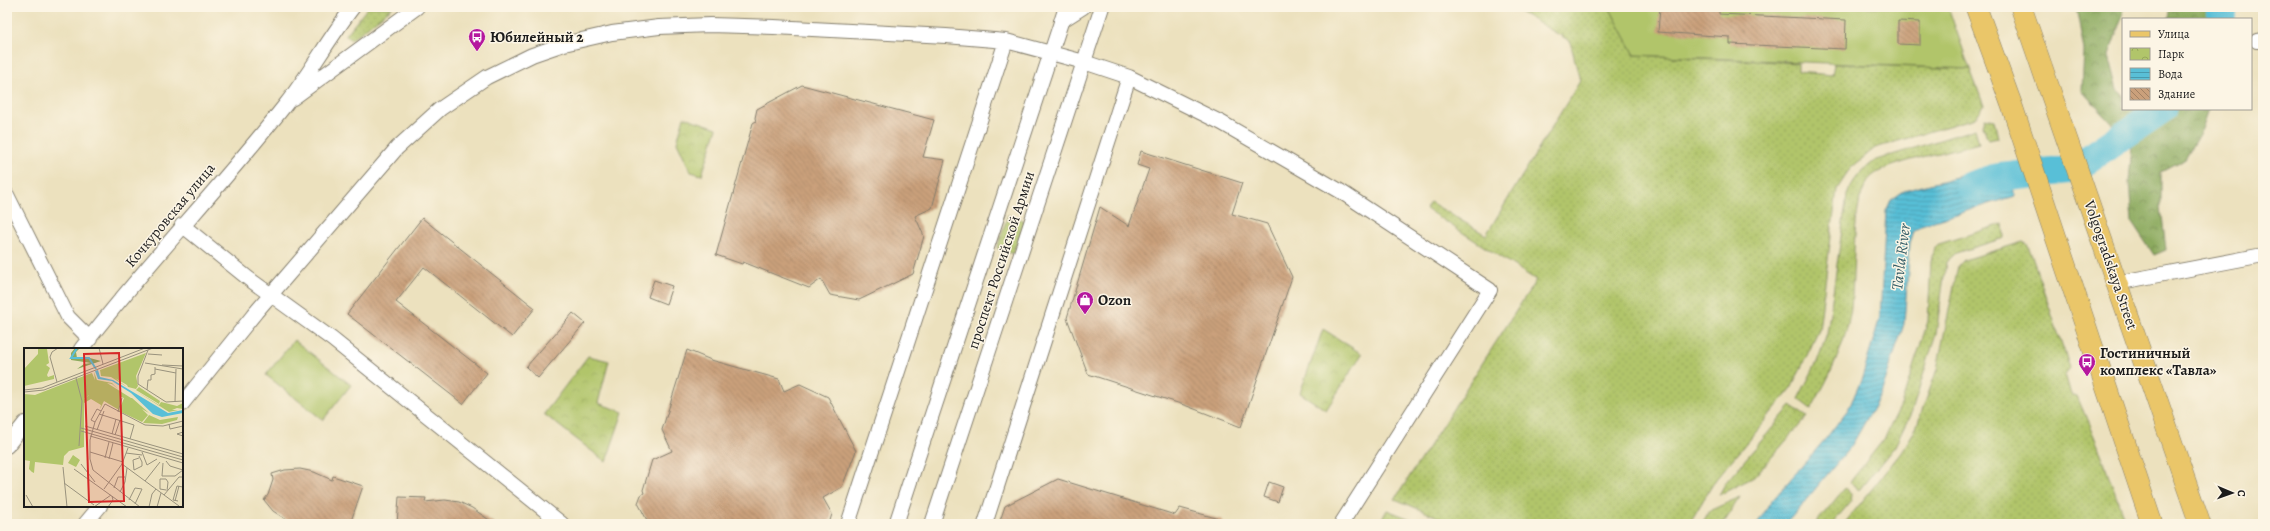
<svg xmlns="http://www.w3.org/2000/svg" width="2270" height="531" viewBox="0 0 2270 531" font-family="Alegreya,serif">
	<defs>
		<pattern id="grass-dots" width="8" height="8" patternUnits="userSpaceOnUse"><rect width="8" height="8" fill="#b1c56a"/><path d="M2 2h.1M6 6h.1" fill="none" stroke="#98a95b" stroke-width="1.8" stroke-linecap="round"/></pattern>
		<pattern id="forest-crowns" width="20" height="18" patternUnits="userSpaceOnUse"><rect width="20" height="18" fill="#8caa5e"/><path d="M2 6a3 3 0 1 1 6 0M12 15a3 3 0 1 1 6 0" fill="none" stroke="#728a4d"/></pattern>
		<pattern id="park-crowns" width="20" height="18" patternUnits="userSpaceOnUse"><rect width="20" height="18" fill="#b1c56a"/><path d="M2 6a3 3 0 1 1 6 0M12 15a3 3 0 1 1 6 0" fill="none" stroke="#98a95b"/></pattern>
		<pattern id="water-rules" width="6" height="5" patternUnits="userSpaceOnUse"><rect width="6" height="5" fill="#59bfd7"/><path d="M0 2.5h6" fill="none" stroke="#499aae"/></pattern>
		<pattern id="building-back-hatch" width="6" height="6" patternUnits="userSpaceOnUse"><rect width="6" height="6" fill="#caa07b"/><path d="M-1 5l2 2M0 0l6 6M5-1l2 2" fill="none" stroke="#a38264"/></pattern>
	</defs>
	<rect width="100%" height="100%" fill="#fcf5e5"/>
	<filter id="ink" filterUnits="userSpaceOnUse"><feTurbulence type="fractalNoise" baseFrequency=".025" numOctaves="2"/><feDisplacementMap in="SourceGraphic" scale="8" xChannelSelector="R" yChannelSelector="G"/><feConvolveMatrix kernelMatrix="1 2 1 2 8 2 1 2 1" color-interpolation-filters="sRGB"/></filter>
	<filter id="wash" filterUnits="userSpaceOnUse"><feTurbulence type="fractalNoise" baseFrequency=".012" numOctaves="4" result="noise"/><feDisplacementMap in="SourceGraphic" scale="16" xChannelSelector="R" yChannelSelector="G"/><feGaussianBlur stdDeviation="0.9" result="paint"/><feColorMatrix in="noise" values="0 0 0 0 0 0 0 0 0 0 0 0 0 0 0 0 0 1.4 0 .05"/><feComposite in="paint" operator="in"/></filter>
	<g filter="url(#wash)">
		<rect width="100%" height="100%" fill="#ece1be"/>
		<path fill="url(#grass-dots)" stroke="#667043" d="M368,7H393L351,40L346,35Z
			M1518,7H1609L1635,55L1798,63V72L1832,75L1834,64L1970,69L1984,106L1975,118L1875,148L1851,168L1837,189L1819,330L1791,389L1716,479L1689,524H1454L1395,499L1536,280L1426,209L1430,202L1486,235L1580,81L1570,41L1518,11Z
			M1985,118L1994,120L1998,138L1988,140L1983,125Z
			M1975,129L1979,143C1955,150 1889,162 1872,176C1849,195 1856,283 1850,314C1844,348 1828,380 1811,409L1798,399L1817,362L1827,334L1847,195C1853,179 1862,170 1876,160Z
			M2003,224L2004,238L1956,253L1946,262L1936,334L1912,411L1895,446L1859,490L1850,482L1884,439L1901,405L1928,321L1931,261L1934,247L1939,244Z
			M2023,242L2028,245L2070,368L2065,374L2071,395L2077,396L2099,448L2126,524H1844L1903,450L1916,428L1937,369L1958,266L1964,260Z
			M1791,406L1807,417L1754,477L1719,495L1726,482Z
			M1845,488L1851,494V501L1832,524H1815Z
			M1740,497L1722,524H1702L1709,511Z
			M1387,510L1423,524H1379Z"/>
		<path fill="url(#forest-crowns)" stroke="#54633d" d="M2076,7H2125L2109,55L2118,90L2123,94V109H2209L2202,129L2184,160L2161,172V207L2166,250L2154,255L2132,222L2129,182L2132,145L2082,91L2084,50Z
			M2170,7H2232V19H2168Z"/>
		<path fill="url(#park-crowns)" stroke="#667043" d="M684,117L717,128L702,175L691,172L677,142Z
			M1008,215L1025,221L1013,254L997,248Z
			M1323,329L1362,354L1326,410L1300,393Z
			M588,356L609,361L598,403L623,412L606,462L544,414Z"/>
		<path fill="#b1c56a" stroke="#667043" d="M1609,7H1948L1970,69L1635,55Z
			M294,340L351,385L323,420L266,375Z"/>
		<path fill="url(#water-rules)" stroke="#3a6e7a" d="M2005,164L2015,196L1921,225L1914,231L1910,243L1904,324L1881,394L1852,445L1786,524H1757L1771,502L1827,437L1849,408L1862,378L1880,317L1886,211L1891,200L1904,191Z"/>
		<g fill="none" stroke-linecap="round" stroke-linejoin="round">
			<path stroke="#59bfd7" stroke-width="29" d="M2221,19L2222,7
				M1970,186L1997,178L2074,169L2162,109"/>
		</g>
		<g id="blocks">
			<path fill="url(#building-back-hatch)" d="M1660,7H1719V14L1846,20L1845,49L1730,44V37L1658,32Z
				M1898,21L1920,22V45L1898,44Z
				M802,85L934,120L923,157L945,160L932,208L915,216L924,236L913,274L859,300L830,295L821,279L809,288L743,262L742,264L716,255L753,123L756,121L755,118L757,109Z
				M1141,151L1242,183L1232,214L1267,224L1292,277L1241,427L1187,406L1088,374L1067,318L1100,207L1129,226L1149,169L1137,165Z
				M422,218L535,308L512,337L424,267L396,302L487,373L463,404L347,314Z
				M654,280L672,286L666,304L648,297Z
				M573,313L585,323L538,378L526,367Z
				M687,350L711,360L779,379L784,391L800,384L828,397L856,451L842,487L823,498L832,514L829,524H649L638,503L641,495L644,493L643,490L652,460L672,451L662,430Z
				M300,469L314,472L332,480L333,476L363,486L350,524H293L273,511L264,500L268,495L273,480L272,474L285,470Z
				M1058,479L1175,515L1180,508L1223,520V524H999L1005,506Z
				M1269,482L1283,487L1278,502L1264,497Z
				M399,497L426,498L425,502L445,500L459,502L472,508L495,524H397Z"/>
		</g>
	</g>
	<g filter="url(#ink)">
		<use href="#blocks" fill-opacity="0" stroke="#847e6d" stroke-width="1"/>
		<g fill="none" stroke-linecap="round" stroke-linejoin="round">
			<defs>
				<path id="street" d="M1061,21L1083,7
					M2257,41L2263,40
					M293,98L417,7
					M7,195L68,317L90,339
					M182,225L249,279L332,339L562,524
					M2116,283L2263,255
					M81,349C146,264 220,188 286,104C310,73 329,38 353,7
					M182,404L256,312L397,148L440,109L487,77L532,55L564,44L612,33L659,27L710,25L774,27L946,36L1006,41L1084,62L1129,77L1222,123L1340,191L1490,290L1341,524
					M7,446L25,423
					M85,524L100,506
					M848,524L1006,41
					M896,524L1066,7
					M932,524L1102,7
					M985,524L1129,77"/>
				<path id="primary" d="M1976,7L2012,106L2152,524
					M2021,7L2200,524"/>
			</defs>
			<use href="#street" stroke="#847e6d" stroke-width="16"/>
			<use href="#primary" stroke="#847e6d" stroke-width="22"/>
			<use href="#street" stroke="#fff" stroke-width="14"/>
			<use href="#primary" stroke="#eac669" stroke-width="21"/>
		</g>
	</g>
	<defs>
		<symbol id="bus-pin" viewBox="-11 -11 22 30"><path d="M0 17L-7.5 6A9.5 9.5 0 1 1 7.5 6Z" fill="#b5179e" stroke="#fcf5e5"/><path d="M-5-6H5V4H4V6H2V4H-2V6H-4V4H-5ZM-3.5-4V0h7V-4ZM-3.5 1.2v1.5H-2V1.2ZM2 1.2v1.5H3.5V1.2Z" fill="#fff"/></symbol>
		<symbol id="shop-pin" viewBox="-11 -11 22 30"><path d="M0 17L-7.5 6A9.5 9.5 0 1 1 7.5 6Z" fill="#b5179e" stroke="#fcf5e5"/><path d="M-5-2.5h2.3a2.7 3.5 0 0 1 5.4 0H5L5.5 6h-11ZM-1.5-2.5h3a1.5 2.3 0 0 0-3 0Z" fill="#fff"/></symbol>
	</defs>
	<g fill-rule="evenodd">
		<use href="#bus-pin" x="467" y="27" width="20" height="27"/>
		<use href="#shop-pin" x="1075" y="290" width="20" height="27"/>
		<use href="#bus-pin" x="2077" y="352" width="20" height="27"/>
	</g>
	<g text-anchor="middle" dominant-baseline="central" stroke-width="3" stroke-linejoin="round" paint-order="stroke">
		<g font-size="15" font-weight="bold" fill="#1c1c1c" stroke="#fcf5e5" text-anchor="start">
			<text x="490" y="37">Юбилейный 2</text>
			<text x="1098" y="300">Ozon</text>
			<text x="2100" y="353">Гостиничный<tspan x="2100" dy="17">комплекс «Тавла»</tspan></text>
		</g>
		<g font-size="15" fill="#1c1c1c" stroke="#fcf5e5">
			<text transform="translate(170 215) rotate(-50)">Кочкуровская улица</text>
			<text transform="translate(1001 260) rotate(-72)">проспект Российской Армии</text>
			<text transform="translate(2111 265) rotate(71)">Volgogradskaya Street</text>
		</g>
		<g font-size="16" font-style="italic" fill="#345d67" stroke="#fcf5e5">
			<text transform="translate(1901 257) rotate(-83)">Tavla River</text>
		</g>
	</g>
	<g transform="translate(24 348)">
		<rect width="159" height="159" fill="#ece1be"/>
		<path d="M122,5L112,28L114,38L112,41L104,39L103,37L91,30L103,39L87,29L77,28L76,22ZM70,24L73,32L88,35L94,41L88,36L83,35L107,50H108L125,65L118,61L124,67L118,74L95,63L100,50L97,49L95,62L80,53L76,61L77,57L67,51L60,55V51L65,47V26L68,25L71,32ZM115,39L136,53L135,56L112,42ZM112,43L135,57L137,54L153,58L159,55V61L153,60L148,62H154L145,64ZM125,67L136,72L154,69L153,72L138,76L119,75ZM49,107L56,112L52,119L44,115Z" fill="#b1c56a"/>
		<path d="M51,0H56L52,4L53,10L62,9L77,13L53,21L60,16L67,15L47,12V5Z" fill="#8caa5e"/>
		<path d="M14,1H23L25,15L22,17L26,20L23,27L24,29L30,27V31L0,38V21L14,6Z" fill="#b1c56a"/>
		<path d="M65,26V47L60,51V99L45,103L40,108L39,117L11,114L10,125L8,124L5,121L6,113L0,112V46L11,47Z" fill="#b1c56a"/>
		<path d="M74,22L76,29L89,32L144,65L159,62V65L138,69L129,66L107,45L88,33L74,31L71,23Z" fill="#59bfd7"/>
		<path fill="none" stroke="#59bfd7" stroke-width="2" d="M53,0L47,10H65L72,21"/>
		<path fill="none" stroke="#99927d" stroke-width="1" d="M75,0L79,16M124,2L114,28V36L142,54L159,53M124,6L138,7M121,15L159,21M138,17L159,18M131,21L152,25M52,30L58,53L55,98M33,34L26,9L28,4L34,0M0,42L18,40L121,0M123,42L124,32H127V27L131,26V19M0,44L20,42L129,0M151,54L152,21M94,64L98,50M75,66L110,77M71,74L67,72L73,61L77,63M145,76L146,81L159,78M61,78L159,106M57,80L159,109M73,82L80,63M57,83L159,112M159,84L153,86L159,88M88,86L92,71M91,87L96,72M66,88L159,115M106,91L110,77M66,104L99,114M118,104L123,117L133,111M102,105L118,107M115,108L118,114V118L110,122L109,112L115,110M81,110L85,94M85,111L89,95M142,113L146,118L159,122M139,115L138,128H151L159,122M57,116L71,134M98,116L155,158M39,119L43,159M50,121L103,159M121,133L136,114M40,135L70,157M90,140L94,129H101M80,141L98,116L104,100M142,142L136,141V131H142L144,134L143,143M96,144L101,134L103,120M2,147L9,159M140,147L155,129H159M105,152L111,140L118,141L111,156M151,153L155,138M154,153L149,152L153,138L159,139M70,159L87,147M84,159L89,152L88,148M116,159L69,122L66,111V92L71,74L81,56L121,77L139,78L159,73M125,159L128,146L132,141M133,159L137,145"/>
		<path fill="#d62828" fill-opacity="0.15" stroke="#d62828" stroke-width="2" d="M95,5L100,153L65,154L60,6Z"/>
		<rect width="159" height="159" fill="none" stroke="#1c1c1c" stroke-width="2"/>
	</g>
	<rect width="2270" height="531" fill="none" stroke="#fcf5e5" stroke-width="24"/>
	<rect x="2122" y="18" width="130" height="92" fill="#fcf5e5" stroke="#a29e95"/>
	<rect x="2130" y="31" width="20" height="6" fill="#eac669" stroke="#a29e95"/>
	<text x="2158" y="38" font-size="12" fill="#1c1c1c">Улица</text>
	<rect x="2130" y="48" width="20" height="12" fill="url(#park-crowns)" stroke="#a29e95"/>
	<text x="2158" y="58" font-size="12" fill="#1c1c1c">Парк</text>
	<rect x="2130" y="68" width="20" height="12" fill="url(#water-rules)" stroke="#a29e95"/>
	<text x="2158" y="78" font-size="12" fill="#1c1c1c">Вода</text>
	<rect x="2130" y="88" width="20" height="12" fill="url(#building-back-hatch)" stroke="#a29e95"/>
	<text x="2158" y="98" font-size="12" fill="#1c1c1c">Здание</text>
	<g transform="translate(2232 493) rotate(92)" stroke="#fcf5e5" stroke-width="3" paint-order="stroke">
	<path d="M0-3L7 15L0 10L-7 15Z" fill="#1c1c1c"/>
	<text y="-6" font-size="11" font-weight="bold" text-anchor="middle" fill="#1c1c1c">С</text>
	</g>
</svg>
